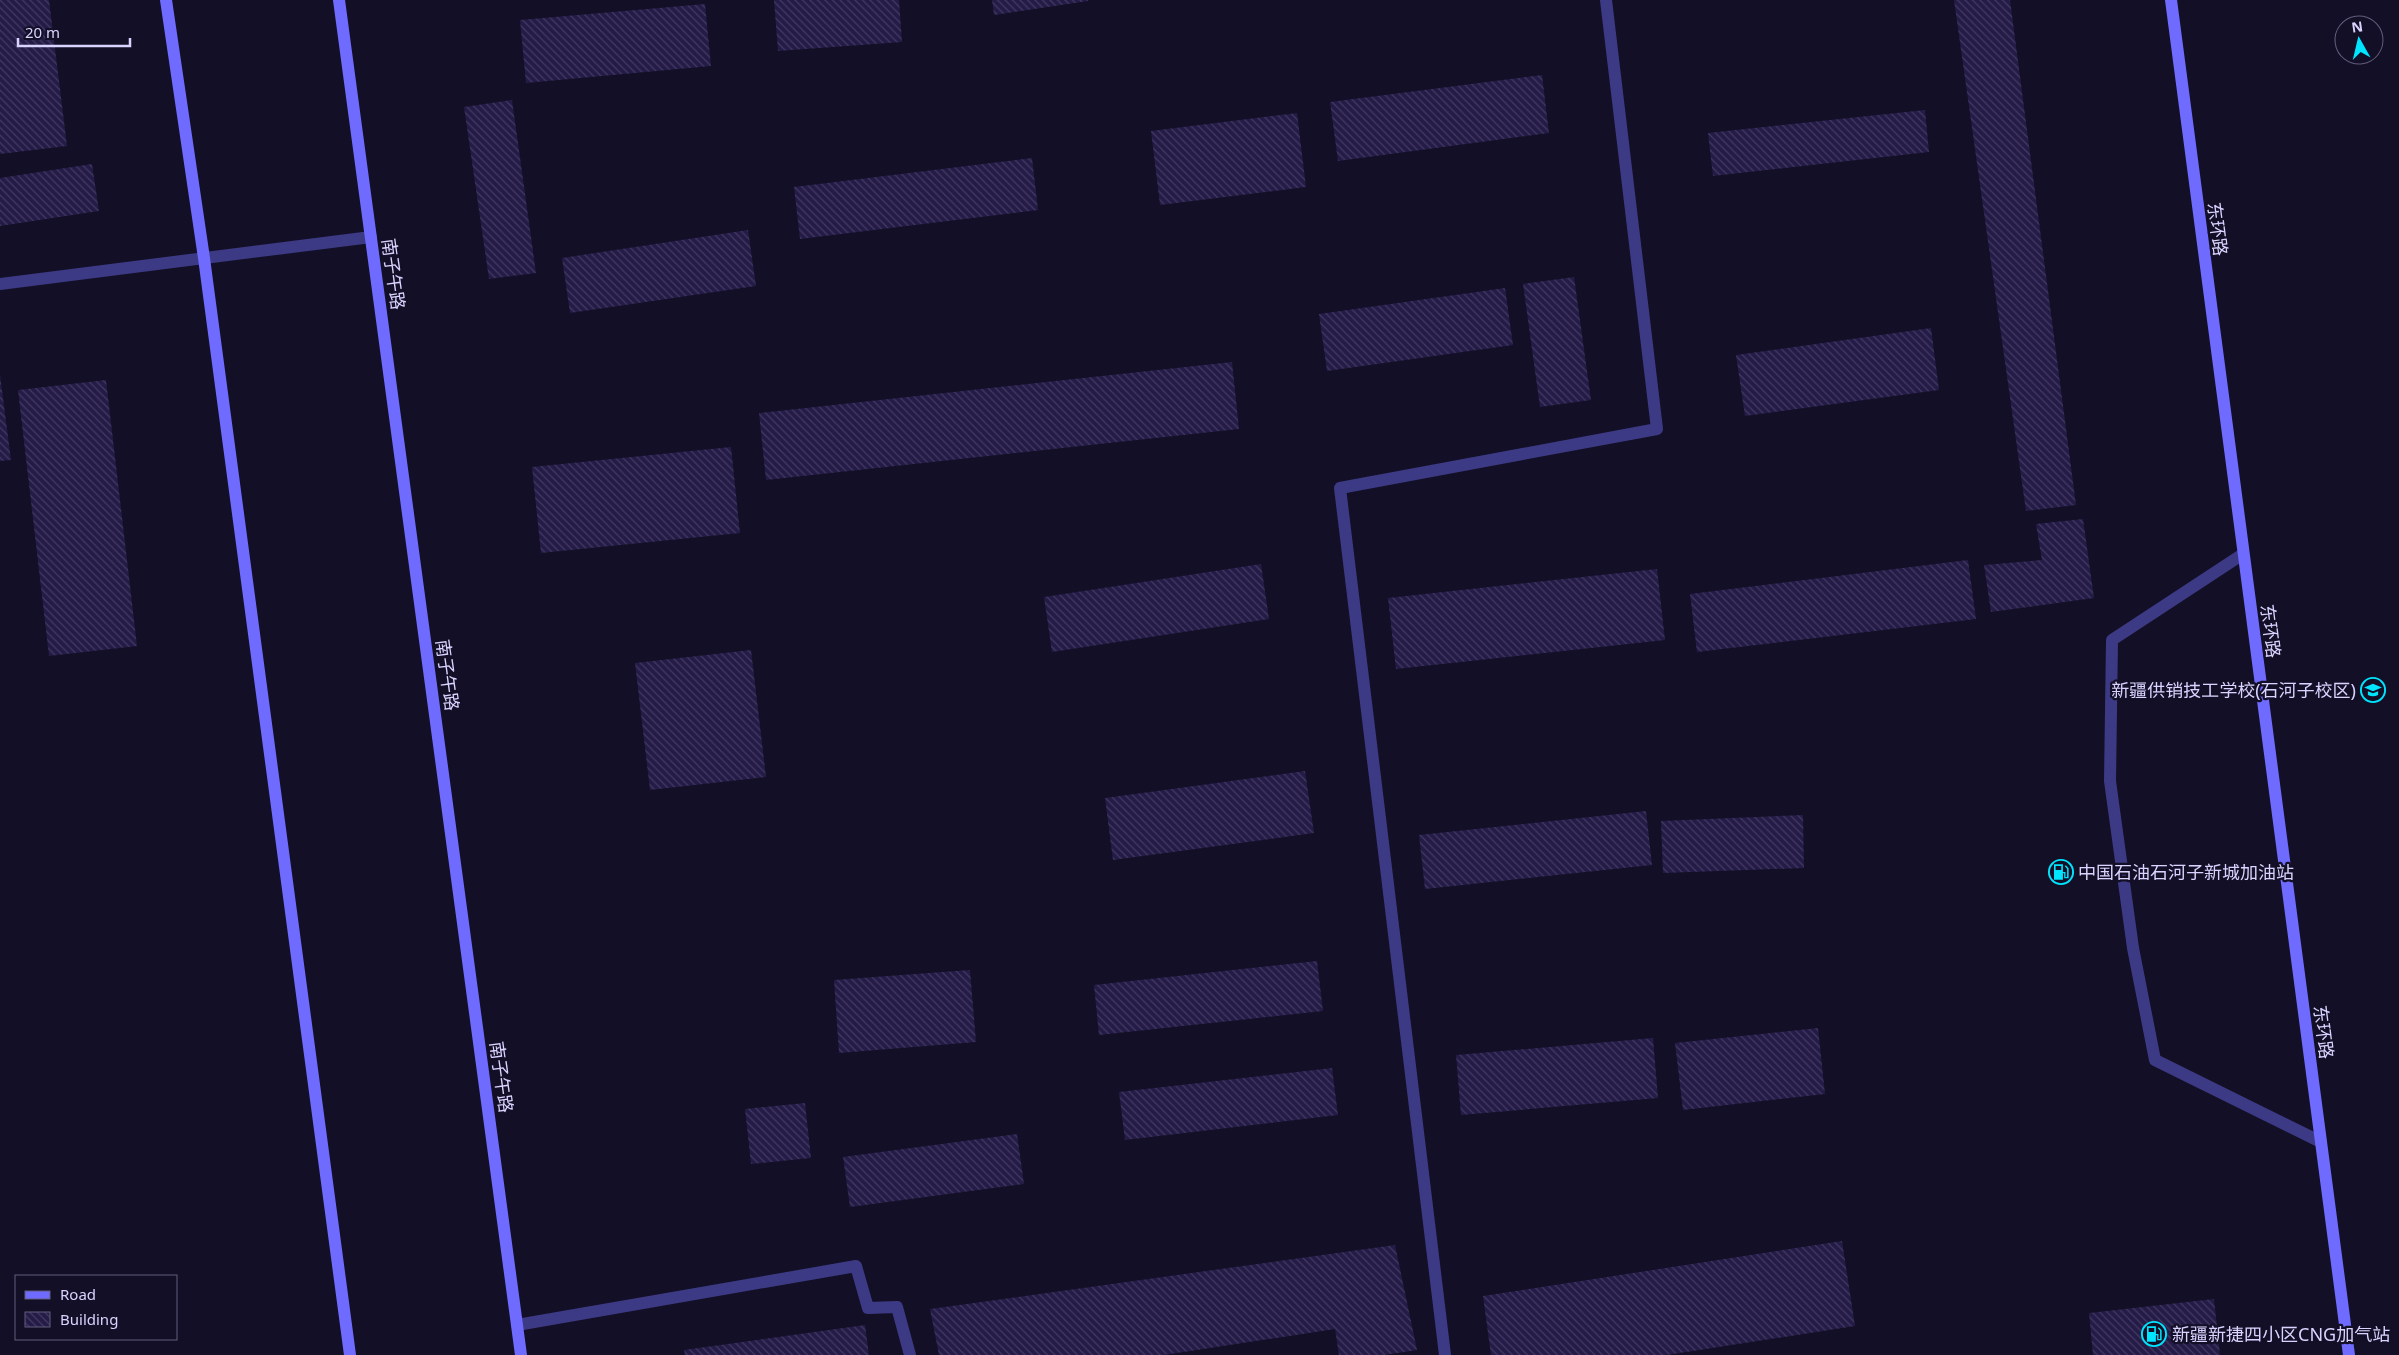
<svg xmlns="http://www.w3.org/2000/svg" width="2399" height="1355" viewBox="0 0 2399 1355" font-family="'Noto Sans','Noto Sans SC',sans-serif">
	<defs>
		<pattern id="building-back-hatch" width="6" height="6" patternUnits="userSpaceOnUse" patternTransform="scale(1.25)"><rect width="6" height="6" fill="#241b47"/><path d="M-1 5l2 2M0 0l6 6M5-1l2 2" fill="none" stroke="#433b63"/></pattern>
	</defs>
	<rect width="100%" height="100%" fill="#130f26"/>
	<path fill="url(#building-back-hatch)" d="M0,0H49L67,146L0,154Z
		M774,0H899L902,42L778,51Z
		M992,0H1088V1L994,15Z
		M1954,0H2010L2076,505L2026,511Z
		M705,4L711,66L526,83L520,20Z
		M1542,75L1549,133L1338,161L1330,102Z
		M512,100L536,273L489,279L464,107Z
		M1925,110L1929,152L1713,176L1708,133Z
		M1297,113L1306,187L1160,205L1151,131Z
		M1032,158L1038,210L800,239L794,187Z
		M92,164L99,211L0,226V178Z
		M748,230L756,286L570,313L562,258Z
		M1574,277L1591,400L1540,407L1523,284Z
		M1505,288L1513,345L1327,371L1319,314Z
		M1931,328L1939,390L1745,416L1736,355Z
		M1232,362L1239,429L766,480L759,413Z
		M0,375L11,460L0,461Z
		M106,380L137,646L49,656L18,390Z
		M731,447L740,533L541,553L532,467Z
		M2083,519L2094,598L1991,612L1984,565L2042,560L2036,524Z
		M1968,560L1976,619L1697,652L1690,594Z
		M1261,564L1269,619L1052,652L1044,597Z
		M1657,569L1665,640L1396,669L1388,598Z
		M751,650L766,777L650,790L635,663Z
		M1305,771L1314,833L1113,860L1105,798Z
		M1646,811L1652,865L1425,889L1419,835Z
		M1803,815L1804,868L1663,873L1661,821Z
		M1317,961L1323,1011L1099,1035L1094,985Z
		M970,970L976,1042L839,1053L834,980Z
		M1818,1028L1825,1094L1683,1110L1675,1043Z
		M1653,1038L1658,1098L1461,1115L1456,1055Z
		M1332,1068L1338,1115L1125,1140L1119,1092Z
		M805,1103L811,1158L751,1164L745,1109Z
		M1017,1134L1024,1184L850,1207L843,1157Z
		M1842,1241L1855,1326L1667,1355H1491L1483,1296Z
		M1395,1245L1417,1350L1384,1355H1339L1335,1329L1164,1355H939L930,1309Z
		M2214,1299L2220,1355H2093L2089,1313Z
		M865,1325L869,1355H685L684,1350Z"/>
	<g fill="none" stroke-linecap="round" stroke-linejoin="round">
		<path stroke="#3d3a85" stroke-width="12" d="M2243,554L2112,640L2110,781L2133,948L2155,1060L2321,1142
			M1445,1355L1340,488L1657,429L1606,0"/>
		<path stroke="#3d3a85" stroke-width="12" d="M0,284L371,237
			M517,1325L856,1266L868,1308L897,1307L910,1355"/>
		<path stroke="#6f6bff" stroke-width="12" d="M166,0L204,258L350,1355
			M339,0L521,1355
			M2171,0L2349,1355"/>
	</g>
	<defs>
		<symbol id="school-ring" viewBox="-11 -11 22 22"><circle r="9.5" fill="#130f26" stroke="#00e5ff" stroke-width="1.5"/><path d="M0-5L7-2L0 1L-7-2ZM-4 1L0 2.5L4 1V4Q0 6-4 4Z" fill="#00e5ff"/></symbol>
		<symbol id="fuel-ring" viewBox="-11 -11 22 22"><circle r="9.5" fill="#130f26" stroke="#00e5ff" stroke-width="1.5"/><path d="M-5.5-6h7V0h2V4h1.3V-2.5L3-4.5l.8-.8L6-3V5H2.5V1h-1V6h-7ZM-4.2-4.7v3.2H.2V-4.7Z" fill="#00e5ff"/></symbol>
	</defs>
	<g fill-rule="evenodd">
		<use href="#school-ring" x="2359" y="676" width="28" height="28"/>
		<use href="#fuel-ring" x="2047" y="858" width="28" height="28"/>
		<use href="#fuel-ring" x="2140" y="1320" width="28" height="28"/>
	</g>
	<g text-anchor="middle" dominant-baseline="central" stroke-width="4.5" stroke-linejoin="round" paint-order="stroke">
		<g font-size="18" fill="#d9d4ff" stroke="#130f26">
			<text transform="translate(2218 229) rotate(83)">东环路</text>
			<text transform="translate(394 274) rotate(82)">南子午路</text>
			<text transform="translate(2271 631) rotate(83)">东环路</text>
			<text transform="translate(448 675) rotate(82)">南子午路</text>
			<text transform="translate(2324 1032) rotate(83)">东环路</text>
			<text transform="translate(502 1077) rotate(82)">南子午路</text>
		</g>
		<g font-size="18" fill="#d9d4ff" stroke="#130f26" text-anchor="start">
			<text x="2356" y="690" text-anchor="end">新疆供销技工学校(石河子校区)</text>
			<text x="2078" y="872">中国石油石河子新城加油站</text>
			<text x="2172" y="1334">新疆新捷四小区CNG加气站</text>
		</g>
	</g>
	<rect x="15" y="1275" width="162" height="65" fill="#130f26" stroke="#625e7d"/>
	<rect x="25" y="1291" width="25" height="8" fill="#6f6bff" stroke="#625e7d"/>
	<text x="60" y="1300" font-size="15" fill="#d9d4ff">Road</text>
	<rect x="25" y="1312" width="25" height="15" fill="url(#building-back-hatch)" stroke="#625e7d"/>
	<text x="60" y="1325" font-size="15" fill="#d9d4ff">Building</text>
	<g transform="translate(2359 40) rotate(352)"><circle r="24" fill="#130f26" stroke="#625e7d"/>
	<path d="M0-4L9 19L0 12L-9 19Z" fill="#00e5ff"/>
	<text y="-8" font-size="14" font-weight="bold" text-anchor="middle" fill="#d9d4ff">N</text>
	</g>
	<path d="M18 38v8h112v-8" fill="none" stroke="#d9d4ff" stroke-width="2.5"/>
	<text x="25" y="38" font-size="15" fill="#d9d4ff" stroke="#130f26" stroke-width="4" paint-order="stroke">20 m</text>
</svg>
